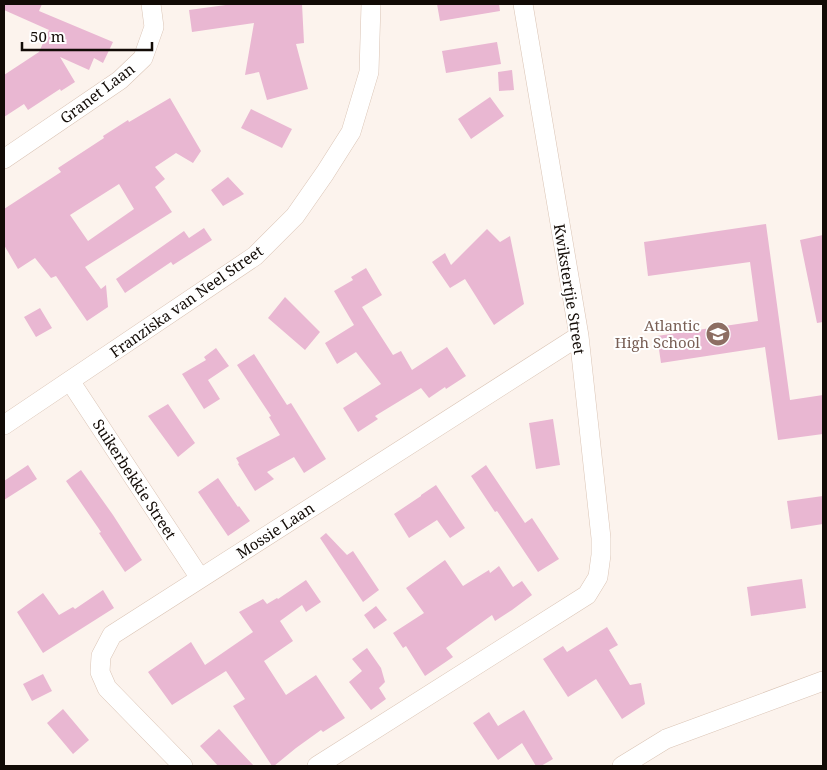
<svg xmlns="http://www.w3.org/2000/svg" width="827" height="770" viewBox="0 0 827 770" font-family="'Noto Serif',serif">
	<rect width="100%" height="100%" fill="#fcf3ed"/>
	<path fill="#e9b7d2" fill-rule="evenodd" d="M4,4H42L39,11L113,42L103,63L94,58L89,70L60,57L75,82L61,91L60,89L28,110L24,104L4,117V75L39,52L49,30L4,10Z
		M233,4H302L304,43L296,44L308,89L267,100L259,72L245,75L254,23L192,32L189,10Z
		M437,4H499L500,11L440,21Z
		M497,42L501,64L446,73L442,51Z
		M512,70L514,90L499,91L498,72Z
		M490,97L504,116L471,139L458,119Z
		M170,98L201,151L193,163L176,153L155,167L165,179L155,187L172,212L85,267L101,289L106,285L108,307L87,321L56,276L51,278L35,258L18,269L4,245V209L61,172L58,168L104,138L103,136L128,120L129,122ZM119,184L134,209L88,241L70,215Z
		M251,109L292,129L282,148L241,128Z
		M228,177L244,194L223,206L211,190Z
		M766,224L790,400L823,395V434L778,440L765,347L661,363L657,336L758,321L750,262L648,276L644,242Z
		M204,228L212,240L173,265L171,262L125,293L116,279L184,231L189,238Z
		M487,229L500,242L510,236L524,304L494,325L465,279L450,288L432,262L445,253L451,265Z
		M823,235V322L817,323L800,240Z
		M366,268L382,295L362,307L393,355L401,351L412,370L447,347L466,376L446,389L445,387L429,398L421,388L375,416L378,419L358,432L343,408L381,384L356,352L337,364L325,343L354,325L334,291L353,280L351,277Z
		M285,297L320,332L305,350L268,318Z
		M40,308L52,328L36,337L24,317Z
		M216,348L229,366L208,380L220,399L204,409L182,374L206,360L204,357Z
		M254,354L287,405L291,403L326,459L304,473L294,457L267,472L274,479L255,491L238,464L239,463L236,458L280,435L269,417L271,416L237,365Z
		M168,404L195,443L178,457L148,416Z
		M553,419L560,465L536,469L529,423Z
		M28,465L37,479L4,500V481Z
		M486,465L525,523L532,518L559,559L538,572L497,511L495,512L471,476Z
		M81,470L113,515L142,560L125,572L99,533L101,532L66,481Z
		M218,478L238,507L239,506L250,521L228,536L198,492Z
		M436,485L465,528L450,538L437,520L409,538L394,514L421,496V495Z
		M823,496V524L791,529L787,501Z
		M326,533L347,555L353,551L379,590L363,602L320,538Z
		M445,560L463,586L489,570L490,573L499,566L513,587L522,581L532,595L512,610L495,621L492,615L446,648L453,657L425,676L406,646L403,648L393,633L424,613L406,588Z
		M802,579L806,608L751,616L747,587Z
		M306,580L321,602L306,612L302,605L280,621L293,641L264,661L286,695L316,675L345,718L323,732L321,730L296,748L274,766H272L233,706L245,699L226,671L172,705L148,672L191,642L205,665L253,632L239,612L263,599L267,604L277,598L278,599Z
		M103,590L114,608L43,653L17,612L43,593L59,615L73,607L75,609Z
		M376,606L387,620L374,629L364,615Z
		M607,627L618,645L609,650L630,685L641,683L645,704L622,719L596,679L568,697L543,659L563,646L567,652Z
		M367,648L381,668L385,682L379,688L386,699L371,710L349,682L362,671L352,659Z
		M43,674L52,691L32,701L23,684Z
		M63,709L89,740L73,754L47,723Z
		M524,710L553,759L541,766H536L522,743L498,760L473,723L489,712L498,726Z
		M219,729L254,766H218L200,746Z"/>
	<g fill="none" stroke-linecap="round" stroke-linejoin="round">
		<defs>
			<path id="minor" d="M4,159L120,80L143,58L154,27L151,4
				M70,381L200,578
				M4,425L255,256L295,216L325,173L351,132L369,72L371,4
				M183,766L107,688L100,672L101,656L112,635L579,336
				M317,766L587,595L598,577L601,555V538L579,336L523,4
				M622,766L666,739L823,681"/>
		</defs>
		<use href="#minor" stroke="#dac4b5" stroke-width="20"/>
		<use href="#minor" stroke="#fff" stroke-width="19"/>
	</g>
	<defs>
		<symbol id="school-disc" viewBox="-11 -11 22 22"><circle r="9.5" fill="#8d6e63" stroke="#fff"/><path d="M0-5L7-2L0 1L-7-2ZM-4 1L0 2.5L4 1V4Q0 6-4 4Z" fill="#fff"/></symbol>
	</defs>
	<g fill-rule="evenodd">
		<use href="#school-disc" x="704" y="320" width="28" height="28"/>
	</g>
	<g text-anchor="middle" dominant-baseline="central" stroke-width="4" stroke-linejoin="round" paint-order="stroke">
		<g font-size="15" fill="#120b06" stroke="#fff">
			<text transform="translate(97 93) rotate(-37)">Granet Laan</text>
			<text transform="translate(570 289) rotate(81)">Kwikstertjie Street</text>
			<text transform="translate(186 301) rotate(-35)">Franziska van Neel Street</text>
			<text transform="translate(135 479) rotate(57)">Suikerbekkie Street</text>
			<text transform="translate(275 530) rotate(-33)">Mossie Laan</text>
		</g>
		<g font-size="15" fill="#785e54" stroke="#fff" text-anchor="end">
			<text x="700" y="325">Atlantic<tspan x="700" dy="17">High School</tspan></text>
		</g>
	</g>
	<rect width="827" height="770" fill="none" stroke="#120b06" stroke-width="10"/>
	<path d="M22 42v8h130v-8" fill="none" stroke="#120b06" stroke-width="2.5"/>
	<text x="30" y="42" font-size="15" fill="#120b06" stroke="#ffffff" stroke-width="4" paint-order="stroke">50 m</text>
</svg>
